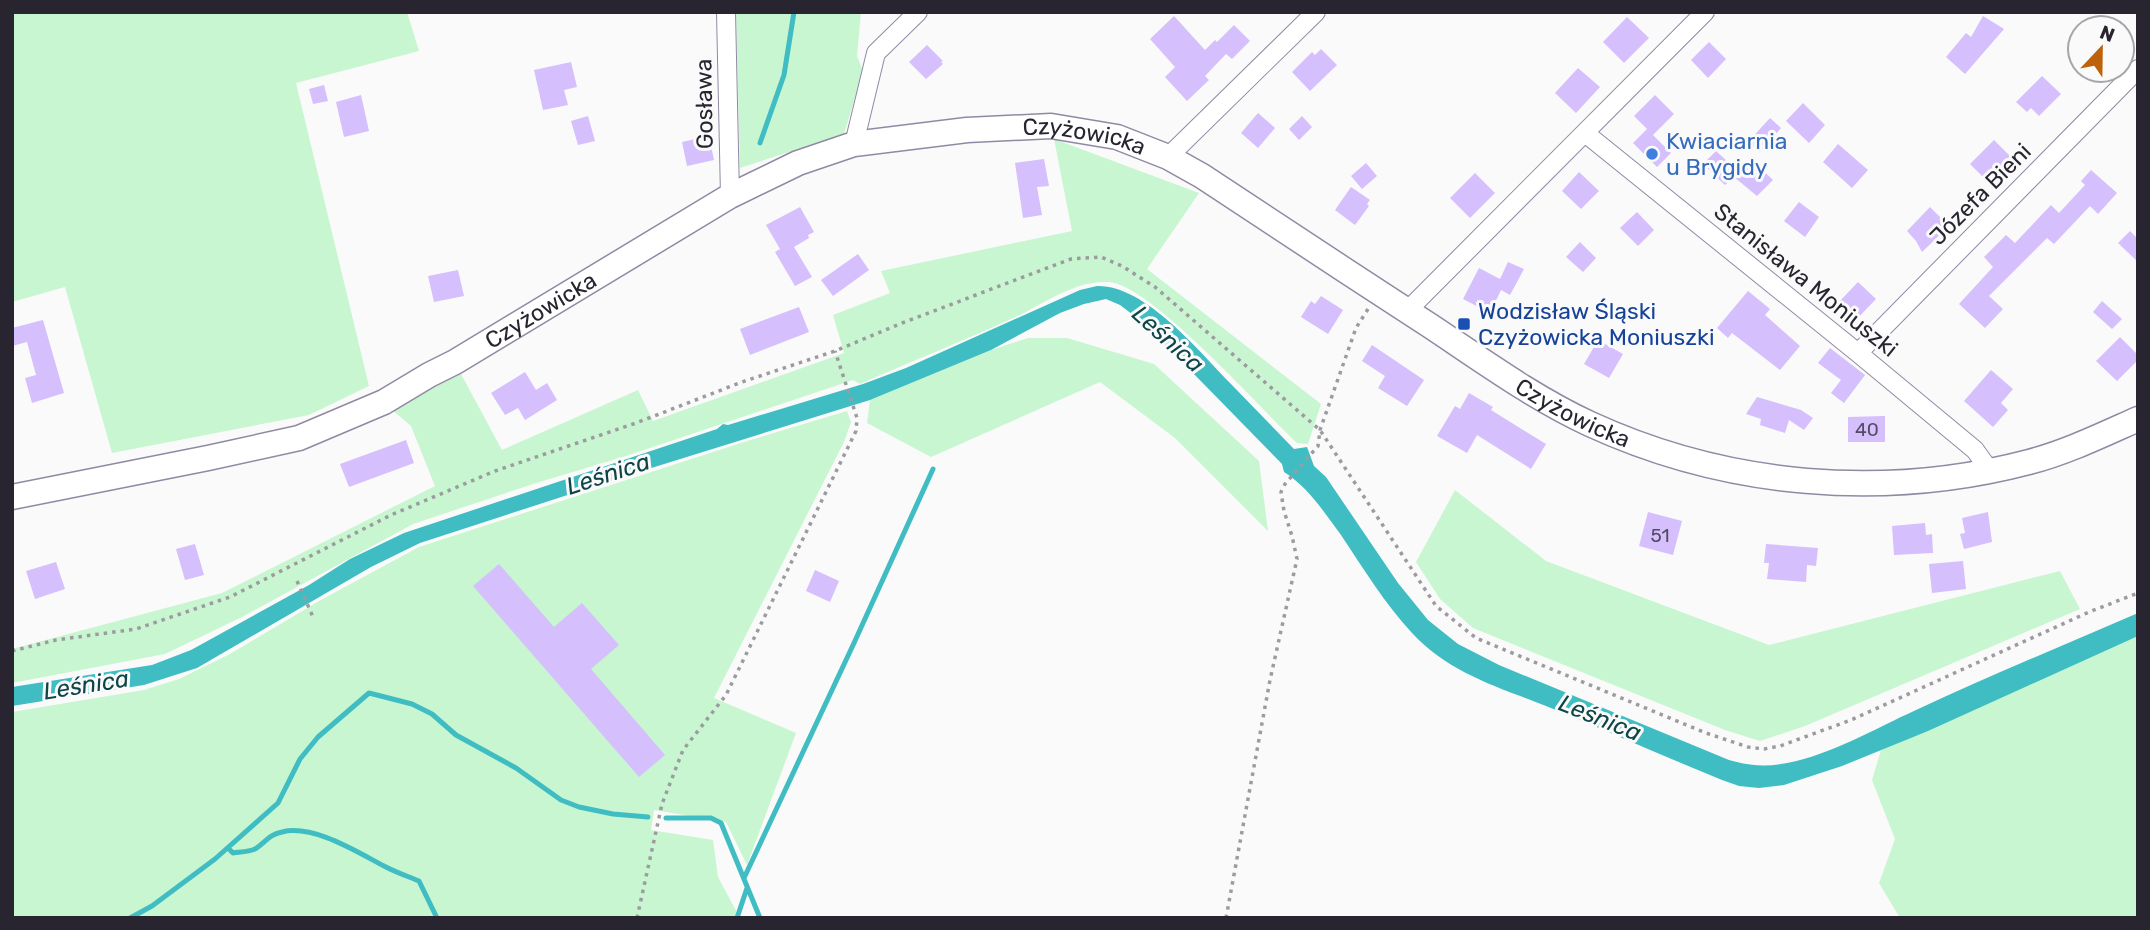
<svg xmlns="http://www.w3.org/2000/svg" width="2150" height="930" viewBox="0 0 2150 930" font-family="Rubik,sans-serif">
	<rect width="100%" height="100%" fill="#fafafa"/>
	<path fill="#c8f6d1" d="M12,12H407L419,51L296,83L369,386L309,415L112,453L65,287L12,302Z
		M736,12H861L857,56L863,71L844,134L740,168Z
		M1054,139L1199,193L1147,269L1321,404L1308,444L1297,443C1262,410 1151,285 1109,282C1073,280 1043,305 1011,319C961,342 910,362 860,384L853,380L623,457L533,484L413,524L242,617L165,654L12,683V649L222,593L435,486L411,426L391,409L461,374L502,450L638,390L653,421L844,353L833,315L890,293L881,271L1072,231Z
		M1028,338H1067L1154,364L1259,461L1268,531L1175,438L1100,382L931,457L867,423L870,400L991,350Z
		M847,411L851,422L844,442L714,698L796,733L747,865L726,822L654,810L651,830L713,840L718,877L740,918H12V712L144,690L179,679L230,654L319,601L419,547L744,442Z
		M1455,490L1546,561L1769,645L2060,571L2080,609L1805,726L1760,741L1725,730L1473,628L1440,599L1416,562Z
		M2138,634V918H1900L1879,883L1895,839L1872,780L1881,750Z"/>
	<path fill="#40bdc3" d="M1097,286C1145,285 1198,350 1230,383C1251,405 1273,427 1294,449L1307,447L1314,466L1326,477L1398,583L1428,620L1458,644L1499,665L1729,760C1749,766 1767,767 1787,763C1833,754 1874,729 1916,710C1989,676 2064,645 2138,613V636L1928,731L1842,766L1784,785L1759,788L1739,786L1722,780C1663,756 1605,730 1546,706C1498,687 1449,673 1412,633C1385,604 1363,568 1341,535C1324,512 1308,487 1284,472L1282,464L1145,324L1120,305L1106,299L1084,304L1060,313L991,350L870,400L632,474L420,543L371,567L197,668L144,685L12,706V687L152,665L191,650L309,585L350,559L404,533L717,429L723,424L728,425L863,384L906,368L1080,290Z"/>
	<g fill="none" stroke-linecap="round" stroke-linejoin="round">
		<path stroke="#40bdc3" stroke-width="5" d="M760,143L784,75L794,12
			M666,818H711L721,823L760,918
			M228,848L233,853C240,852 249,852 255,849C265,843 268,835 282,832C313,824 357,852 384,866C395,872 407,876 419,881L437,918
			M744,878L854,643L933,469
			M130,918L152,906L215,859L278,803L300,759L318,737L369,693L412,704L432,714L456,735L516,768L561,800L579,807L613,814L648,817
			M737,918L747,888"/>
	</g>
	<path fill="#d5bffc" d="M1174,16L1205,50L1215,40L1217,42L1234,25L1250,41L1232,59L1226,54L1205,76L1209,80L1187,101L1165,77L1175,67L1150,39Z
		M1983,16L2004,29L1965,74L1946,57L1966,33L1971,37Z
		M1627,17L1649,38L1624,63L1603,42Z
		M1709,42L1726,59L1708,78L1691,60Z
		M927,45L943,61L941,62L943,64L926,79L909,62Z
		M1321,49L1337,65L1310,91L1292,72L1312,52L1315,55Z
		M571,62L577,87L564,90L568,105L543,110L534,70Z
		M1578,68L1600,87L1576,113L1555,93Z
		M2042,76L2061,94L2039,116L2031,108L2027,112L2016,102Z
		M324,85L328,101L313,104L309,89Z
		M361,95L369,131L344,137L336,102Z
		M1655,95L1674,114L1653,135L1671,153L1657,167L1633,143L1647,129L1650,132L1634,116Z
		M1803,103L1825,125L1809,143L1786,121Z
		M1258,113L1275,128L1258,148L1241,133Z
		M588,116L595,141L578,145L571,121Z
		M1302,116L1312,127L1299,140L1289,129Z
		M1770,118L1781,128L1760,152L1748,142Z
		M709,136L714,160L687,166L682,142Z
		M1994,140L2013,159L1989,183L1970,164Z
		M1838,144L1868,170L1852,188L1823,162Z
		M1716,151L1739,172L1725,185L1703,164Z
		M1044,159L1049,186L1037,187L1042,215L1023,218L1015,163Z
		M1751,159L1773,180L1757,196L1734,177Z
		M1366,163L1377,176L1362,189L1351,176Z
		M2091,170L2117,193L2098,214L2090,206L2054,244L2047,238L1989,296L2003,309L1985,328L1959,304L1993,267L1984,257L2006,235L2015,243L2051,205L2059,213L2085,185L2081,181Z
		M1579,172L1599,191L1581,209L1562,191Z
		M1475,173L1495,193L1470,218L1450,198Z
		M1351,187L1370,200L1367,204L1369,206L1355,225L1335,210Z
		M1799,202L1819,217L1805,237L1784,221Z
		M800,207L814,232L808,235L809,238L794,247L812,277L795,286L775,252L780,249L766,225Z
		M1930,207L1949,226L1922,252L1916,241L1907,231Z
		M1637,212L1654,230L1638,246L1620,228Z
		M2130,231L2138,239V262L2118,243Z
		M1580,242L1596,258L1583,272L1566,257Z
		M858,254L869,270L833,296L821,280Z
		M1508,262L1524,269L1510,295L1501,290L1490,313L1463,299L1479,268L1500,279Z
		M458,270L464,296L434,302L428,276Z
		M1858,282L1876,299L1856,320L1838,303Z
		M1748,291L1770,309L1765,315L1800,346L1780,370L1732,333L1728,338L1717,328Z
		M1321,296L1343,310L1328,334L1301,317L1311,301L1315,304Z
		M2102,301L2122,319L2112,329L2093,312Z
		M799,307L809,332L750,355L740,329Z
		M43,320L64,393L32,403L25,378L36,375L27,342L12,346V328Z
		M2120,337L2138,355V360L2117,381L2096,361Z
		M1598,340L1623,354L1609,378L1584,364Z
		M1372,345L1424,380L1407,406L1378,388L1385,376L1362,361Z
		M1830,348L1865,375L1844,403L1831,393L1841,380L1818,363Z
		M1991,370L2013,389L2001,403L2008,410L1993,427L1964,401Z
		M525,372L536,390L547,383L557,400L525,420L518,408L505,415L491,393Z
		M1469,393L1493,407L1491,410L1546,444L1531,469L1477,435L1467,453L1437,436L1455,406L1460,409Z
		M1757,397L1801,410L1813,418L1804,430L1789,420L1785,433L1760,425L1761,419L1746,414Z
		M1885,416V442H1848V417Z
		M406,440L414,463L349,487L340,464Z
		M1648,512L1682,521L1673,555L1639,546Z
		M1988,512L1992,542L1964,549L1960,534L1965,533L1962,518Z
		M1925,523L1926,535L1932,534L1933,553L1894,555L1892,526Z
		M195,544L204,575L185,580L176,549Z
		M1766,544L1818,548L1816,566L1807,565L1806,582L1767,579L1769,563H1764Z
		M1963,561L1966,589L1932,593L1929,564Z
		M56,562L65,589L35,599L26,571Z
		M499,564L554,627L582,603L619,645L591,669L665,755L639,777L473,586Z
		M815,570L839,581L830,602L806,591Z"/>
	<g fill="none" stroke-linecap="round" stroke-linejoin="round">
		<defs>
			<path id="street" d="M726,12L730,196
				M1585,133L1858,353L1975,450L1990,471
				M854,144L876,53L918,12
				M1168,157L1316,12
				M1407,311L1705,12
				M1858,353L2138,69"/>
			<g id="secondary">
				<path id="s1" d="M12,497L208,458L299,438L384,402L429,375L455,362L730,196L798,163L854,144L967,130L1051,126L1117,137L1168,157L1202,176C1279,227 1355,277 1432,327C1483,361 1534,398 1590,424C1727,487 1884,500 2029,462C2067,452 2102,435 2138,419"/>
			</g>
		</defs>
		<use href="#street" stroke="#9189a4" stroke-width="20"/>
		<use href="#secondary" stroke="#9189a4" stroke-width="27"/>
		<path stroke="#9d9ba0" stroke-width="3.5" stroke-dasharray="3.5 5" stroke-linecap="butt" d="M297,581L313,617
			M12,651L56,640L136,629L230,597L391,515L495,471L636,423L742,382L835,351L902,323L1071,259L1101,257L1122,266L1155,287L1320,430L1436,606L1476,638L1706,733L1748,747L1764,749L1780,746L1851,720L2089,612L2138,593
			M637,918L662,804L683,750L726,695L856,431L857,418L835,351
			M1226,918L1270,680L1297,559L1292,536L1284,511L1281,492L1285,484L1318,446L1320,430L1356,328L1368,309"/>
		<use href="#street" stroke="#fff" stroke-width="18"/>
		<use href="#secondary" stroke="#fff" stroke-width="24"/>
	</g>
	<circle fill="#3f7fe0" stroke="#fafafa" stroke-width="2.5" cx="1652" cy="154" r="7"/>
	<rect fill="#1a4fb4" stroke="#fafafa" stroke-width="2.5" x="1457" y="317" width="14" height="14" rx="3.5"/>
	<g text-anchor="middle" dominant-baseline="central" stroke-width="6" stroke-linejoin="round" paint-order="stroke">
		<g font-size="19" fill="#534c63">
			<text x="1867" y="429">40</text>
			<text x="1660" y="535">51</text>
		</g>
		<g font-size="23" fill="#282530" stroke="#fafafa">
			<text transform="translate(704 104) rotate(-91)">Gosława</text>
			<text stroke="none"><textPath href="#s1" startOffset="1155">Czyżowicka</textPath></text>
			<text transform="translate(1980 194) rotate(-45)">Józefa Bieni</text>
			<text transform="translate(1806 280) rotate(39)">Stanisława Moniuszki</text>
			<text stroke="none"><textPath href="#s1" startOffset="567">Czyżowicka</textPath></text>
			<text stroke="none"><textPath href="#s1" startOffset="1722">Czyżowicka</textPath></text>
		</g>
		<g font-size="23" fill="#366cbe" stroke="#fafafa" text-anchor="start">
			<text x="1666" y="141">Kwiaciarnia<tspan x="1666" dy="26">u Brygidy</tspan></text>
		</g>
		<g font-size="23" fill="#164399" stroke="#fafafa" text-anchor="start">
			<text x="1478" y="311">Wodzisław Śląski<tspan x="1478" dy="26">Czyżowicka Moniuszki</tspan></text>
		</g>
		<g font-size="24" font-style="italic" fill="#0d4548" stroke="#fafafa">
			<text transform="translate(1168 339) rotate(42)">Leśnica</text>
			<text transform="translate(608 474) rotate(-18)">Leśnica</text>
			<text transform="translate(86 685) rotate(-9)">Leśnica</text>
			<text transform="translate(1600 718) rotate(22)">Leśnica</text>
		</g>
	</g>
	<rect width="2150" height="930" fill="none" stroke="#282530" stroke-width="28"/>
	<g transform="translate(2101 49) rotate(22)"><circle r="33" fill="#fafafa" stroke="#a6a5a9" stroke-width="2"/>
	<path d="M0-5L12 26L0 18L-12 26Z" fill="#bd620b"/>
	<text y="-10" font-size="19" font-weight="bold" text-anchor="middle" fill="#282530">N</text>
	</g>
</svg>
